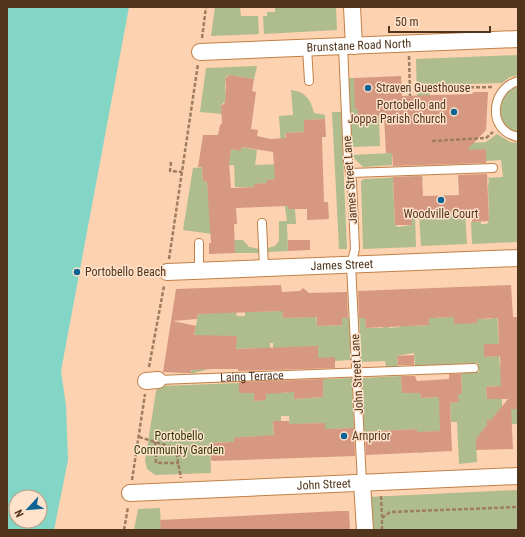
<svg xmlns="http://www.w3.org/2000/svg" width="525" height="537" viewBox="0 0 525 537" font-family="'Roboto Condensed',sans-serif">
	<rect width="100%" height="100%" fill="#fcd2b0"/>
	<path fill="#afbc8d" d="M215,7H240L241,16H258L259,34L211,36Z
		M275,7H336L337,30L264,34L263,16H267V12H275Z
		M518,55V75L510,77L502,83L430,85V97H417L416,59Z
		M257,66L254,79L228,75L225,79L226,103L224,102L221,106L222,114L200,112L206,68Z
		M347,78H354L356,109L358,108V117H370V101L378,99L380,146L351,147Z
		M518,85V132C498,131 496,103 507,91C509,88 515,86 518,85Z
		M291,90C306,92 311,100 314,113L325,115V119L304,120V132L285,133L288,209H295L296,224H287L288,251L268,252V248L275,246L279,241V221H287L281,179L267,180V183L255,184V187H235L234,165L202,168L203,182L207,181L213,234L183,230L193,168L219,166L222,152L231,153V149L240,150L241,147L257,150L255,165L282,164L279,116L293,115Z
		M332,112H341L347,249H339Z
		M497,134L510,142L518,143V242L472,244L471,222H481V224H487L489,221L488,186L489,180L487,178L503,177L501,160L486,161V150L422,152L450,144L486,142Z
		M392,153V165L363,167L351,155Z
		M422,176L423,180L393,182L395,225L398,227L411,225V213H415L416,247L363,249L361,181L364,179Z
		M465,209L467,244L421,246L419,214L449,215V213Z
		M234,240H243L249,247L260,249V253H235Z
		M316,310L317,326L342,325V318H349L351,360L335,361L318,358V347L273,348V343H270V348L229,349L237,340V336L208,369L191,374L193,356L191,355L198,314L236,312L237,316H245V312L282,311L283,318L310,317Z
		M389,312V328L400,327V324L408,326L429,325L428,312L438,318L447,317V312H482L483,319H492V312H497L499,345L496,344H484V357L497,356L499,354L500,367L518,366L501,388L499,386L486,387L487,399H499L502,397V409H518V424L487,425L476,440L477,462L459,464L457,422H451L450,403L458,402V394H462L461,373L479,372L478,363L415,366L414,353L397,356L398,366L386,367L385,361L361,362L359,313H365L366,328H383V313Z
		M401,376L402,393H420L421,398L442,397L440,431L426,432L427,452L418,453L416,429L364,432L362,378Z
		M352,378L354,428L333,429L326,444L324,423L296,424L290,438L289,416H281V421L273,422L274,439L269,459H264L263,436L242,437L243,460H239L238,438H234V442L210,443L211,473L155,475L147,469L145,461L156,391L160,386L239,383V393H254L255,401L266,400V392L287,393V386L294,381L295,399L323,397V379Z
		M518,490V530H370L368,497Z
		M160,508L161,530H134L138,509Z"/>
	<path fill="#83d5c6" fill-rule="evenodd" d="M7,7H129L61,371L66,406L68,460L54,530H7ZM16,497H40V521H16Z"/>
	<path fill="#d79881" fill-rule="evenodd" d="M229,75L254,79L252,91L256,92L251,129L258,130L257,136L270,139L286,138L285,133L304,132V120L325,119L326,137H322L324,202H328L329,219L307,220V209H288V206L236,208L237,224H234L235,253L209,254V243H211L207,181L203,182L202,167H198L203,135H218L220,125L222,123L221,106L225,103L226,86L225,79ZM241,147L273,152L275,179L267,180V183L254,184L255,187L231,188L229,163L231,149L241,151Z
		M401,76L402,96L472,94L474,92H488L486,130L467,150L486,149V163L393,166L392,153H386L384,116L358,117V108L355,109L354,78Z
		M487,174L489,221L472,222V212L449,213V215L434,216V213L411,214L412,225H395L393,177L422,176L423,196L459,195L458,175Z
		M288,240H310V250L288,251Z
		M281,285L282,292L300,291L303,288L309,293L347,292L348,318H342V325L317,326V317L283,318L282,311L198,314L197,319L173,321L196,326L194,335L237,336L236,349L318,346V358L335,357V368L238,371V369H212L191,370V373H184L163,372L176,289Z
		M511,285L513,317H517L518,334V409H511L513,449L476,450V439L487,425V420H491L508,399H487L486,387L501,386L500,356L484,357V344H499L498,318L477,319V323L454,324V317L429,318V325L366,328L365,318H359L358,291Z
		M414,355V365H398L397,356Z
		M449,374H461L462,394H458L459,402L450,403L452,451L366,455L365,432L417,429V432L440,431L439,397L421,398L420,393H402L401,376H415L417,381L449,379Z
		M323,379V397L294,399V392L266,394V400L254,401V393H239V382Z
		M273,421H289V424L325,423V429L354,428L355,456L213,461L211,460L210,443L234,442V438L242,437L274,435Z
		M338,511H349L350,530H161L160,520Z"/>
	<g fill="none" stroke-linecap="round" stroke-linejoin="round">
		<defs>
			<g id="lane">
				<path d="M343,46L348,161L352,182L355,249L351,265L362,483"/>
				<path d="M307,48L309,81"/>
				<path d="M518,81C490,89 487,131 518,137"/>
				<path d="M351,173L493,168"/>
				<path d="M262,223L264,268"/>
				<path d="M199,243V271"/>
				<path id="s1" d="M158,380L474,368"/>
			</g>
			<g id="street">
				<path d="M352,7L354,46"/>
				<path id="s2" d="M200,52L518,39"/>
				<path id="s3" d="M167,272L518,258"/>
				<path d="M146,381L158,380"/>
				<path d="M362,483L365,530"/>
				<path id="s4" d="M130,493L518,476"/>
			</g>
		</defs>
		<use href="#lane" stroke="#c18047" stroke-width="10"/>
		<use href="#street" stroke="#c18047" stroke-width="18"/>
		<path stroke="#9f7d60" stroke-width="2.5" stroke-dasharray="4 2" stroke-linecap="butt" d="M202,38L206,7
			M409,56L410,96
			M434,88L494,87
			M432,141L486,138L493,132
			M171,162L170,171L182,172
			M169,259L198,64
			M149,367L164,286
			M139,437L172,447L177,456L181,478
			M155,441L156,463H179
			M177,456L185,452
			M132,480L145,394
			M381,496L382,517
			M124,530L128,507
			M382,530V518L390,512L518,507"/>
		<use href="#lane" stroke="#fff" stroke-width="8"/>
		<use href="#street" stroke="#fff" stroke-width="16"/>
	</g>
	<g fill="#0c6495" stroke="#ffe2cc" stroke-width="1.5">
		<circle cx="368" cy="88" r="4"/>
		<circle cx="454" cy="112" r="4"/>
		<circle cx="441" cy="200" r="4"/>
		<circle cx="77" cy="272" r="4"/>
		<circle cx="344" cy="436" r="4"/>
	</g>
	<g text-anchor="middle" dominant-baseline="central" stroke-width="3" stroke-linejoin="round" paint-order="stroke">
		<g font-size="12" fill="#50351c" stroke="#ffe2cc">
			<text stroke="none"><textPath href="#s2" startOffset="159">Brunstane Road North</textPath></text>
			<text transform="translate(350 180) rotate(-94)">James Street Lane</text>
			<text stroke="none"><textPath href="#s3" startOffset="175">James Street</textPath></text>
			<text transform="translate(357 374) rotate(-93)">John Street Lane</text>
			<text stroke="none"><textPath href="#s1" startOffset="94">Laing Terrace</textPath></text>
			<text stroke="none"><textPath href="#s4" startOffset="194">John Street</textPath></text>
		</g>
		<g font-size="12" fill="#50351c" stroke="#ffe2cc" text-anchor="start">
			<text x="376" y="88">Straven Guesthouse</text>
			<text x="446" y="105" text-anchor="end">Portobello and<tspan x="446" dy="14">Joppa Parish Church</tspan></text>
			<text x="441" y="214" text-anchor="middle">Woodville Court</text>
			<text x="85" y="272">Portobello Beach</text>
			<text x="352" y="436">Arnprior</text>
		</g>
		<g font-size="12" fill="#303a0c" stroke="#ffe2cc">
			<text x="179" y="436">Portobello<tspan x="179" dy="14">Community Garden</tspan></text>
		</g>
	</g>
	<rect width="525" height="537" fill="none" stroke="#50351c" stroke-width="16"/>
	<g transform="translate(28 509) rotate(244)"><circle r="19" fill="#ffe2cc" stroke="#b99d86"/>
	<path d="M0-3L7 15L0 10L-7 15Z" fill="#0c6495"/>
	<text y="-6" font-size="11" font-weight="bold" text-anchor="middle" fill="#50351c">N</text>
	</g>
	<path d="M389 26v6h101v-6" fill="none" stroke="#50351c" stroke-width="2"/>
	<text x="395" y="26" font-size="12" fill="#50351c" stroke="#ffe2cc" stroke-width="3" paint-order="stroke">50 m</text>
</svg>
